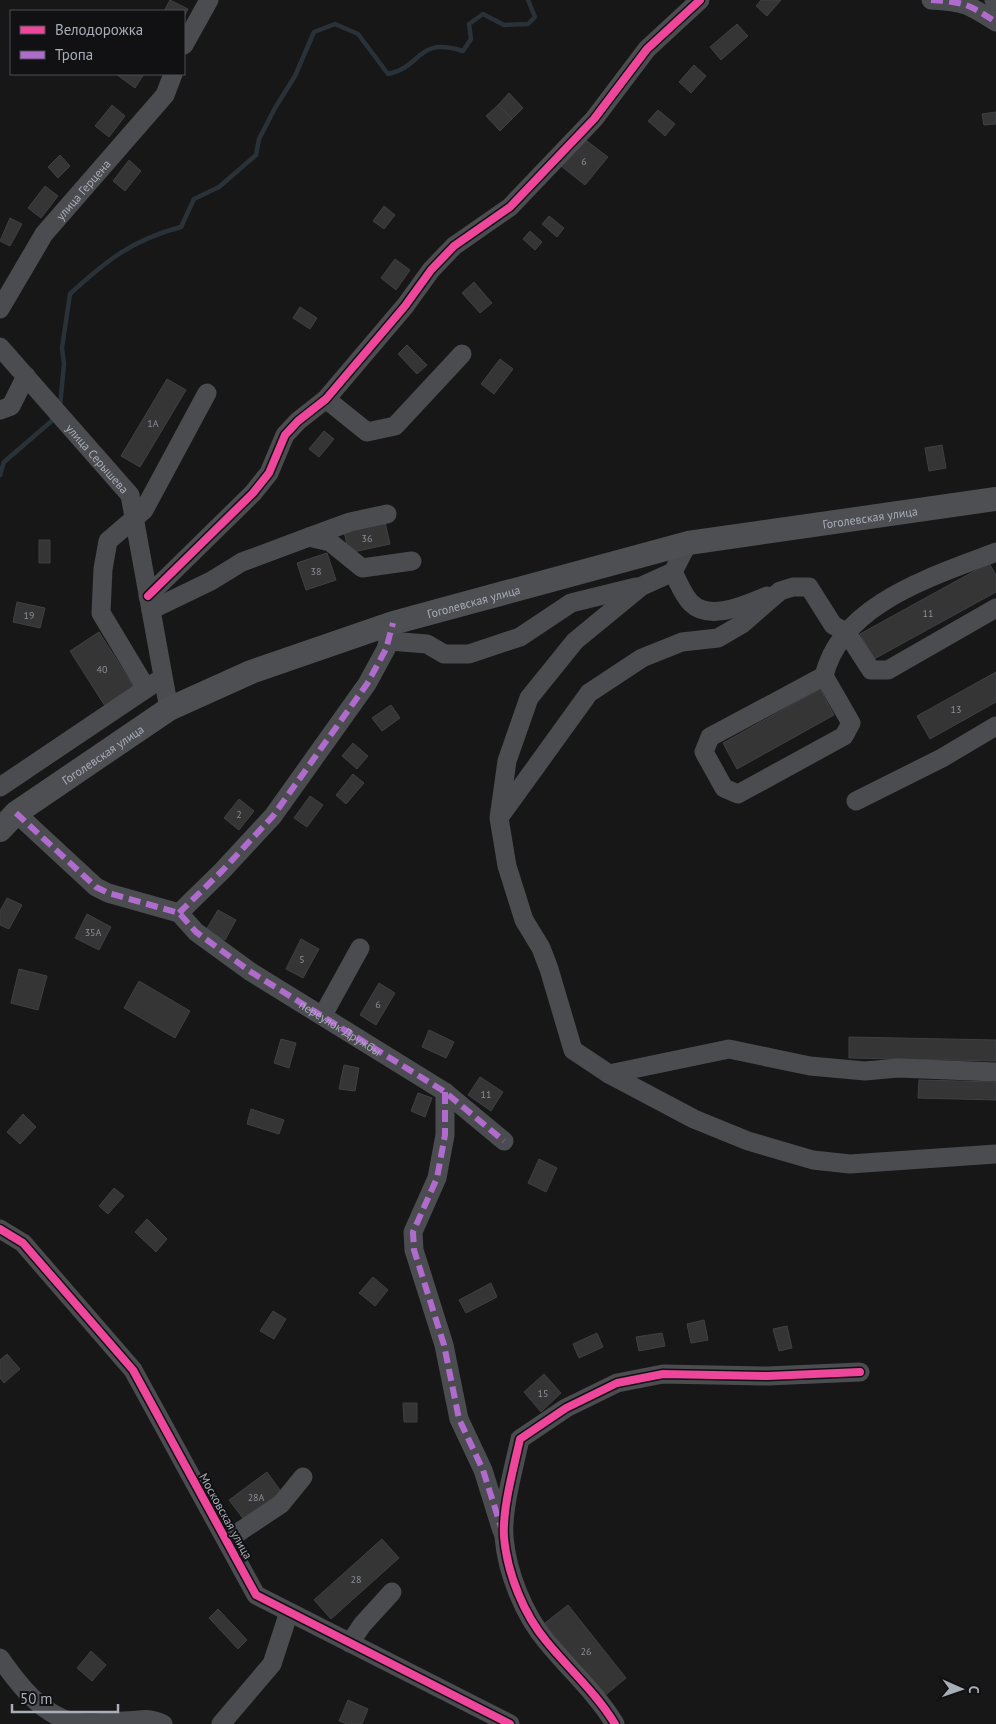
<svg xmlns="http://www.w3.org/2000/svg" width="996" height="1724" viewBox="0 0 996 1724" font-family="'PT Sans',sans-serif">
	<rect width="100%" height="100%" fill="#171717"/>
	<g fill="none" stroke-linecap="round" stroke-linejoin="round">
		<path stroke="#2a3239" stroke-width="4.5" d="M60,406L64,364L62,348L70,294C107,260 132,240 181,227L194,199L219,187L256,155L259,139L275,108L295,76L314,32L335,24L358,34L388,74C423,67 416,36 463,51L471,39L469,24L483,14L504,25L528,24L535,17L528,0
			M0,475L4,462L54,419"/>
	</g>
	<path fill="#353536" stroke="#3f4043" d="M170,0L188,9L184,17V11H164Z
		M761,0H781L767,16L756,6Z
		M737,24L748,36L721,60L710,47Z
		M694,65L706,76L691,93L679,82Z
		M116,74H144L135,88Z
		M509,93L523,108L512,119L498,105Z
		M112,105L125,116L109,137L95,126Z
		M498,105L512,119L500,131L486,116Z
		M658,110L675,124L665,136L648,121Z
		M996,112V124L984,125L982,114Z
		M583,138L608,157L585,185L561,166Z
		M60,155L70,166L58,178L48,167Z
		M129,160L141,171L125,191L113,181Z
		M45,186L58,196L41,218L28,208Z
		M384,206L395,215L384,229L373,221Z
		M549,216L564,228L557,237L542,224Z
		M10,218L22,224L10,246L0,241Z
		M530,231L542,242L535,250L523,239Z
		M395,259L410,270L396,290L381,278Z
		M474,282L492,303L480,313L462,293Z
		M300,307L317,318L310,329L293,318Z
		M407,345L427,365L417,374L398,354Z
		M500,359L513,369L494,394L481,384Z
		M167,379L186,390L140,467L121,456Z
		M324,431L334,439L319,457L309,449Z
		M942,445L946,468L929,471L925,448Z
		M385,522L390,544L349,553L344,532Z
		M39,540H50V563H39Z
		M327,553L336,580L306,590L297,563Z
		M989,563L996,575V592L874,659L860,634Z
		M17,602L45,608L40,628L13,622Z
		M99,632L134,687L105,706L70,651Z
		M996,672V702L930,739L917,716Z
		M820,689L834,715L737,769L723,743Z
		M391,705L400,718L382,731L372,718Z
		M353,743L368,756L357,769L342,756Z
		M353,774L364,783L346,804L336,795Z
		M310,796L323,805L307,827L294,818Z
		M239,799L254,811L239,830L224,818Z
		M7,898L22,905L9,929L0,925V911Z
		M218,910L236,920L225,940L206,930Z
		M87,914L111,927L99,950L75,938Z
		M301,939L319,949L303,978L286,969Z
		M19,969L47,976L38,1010L11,1003Z
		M139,981L190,1011L175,1038L124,1008Z
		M379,983L395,993L376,1025L360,1015Z
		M429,1030L454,1042L446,1058L422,1047Z
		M849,1037L996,1040V1061L849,1058Z
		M281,1039L296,1043L289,1068L274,1063Z
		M344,1065L359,1068L355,1091L339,1089Z
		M480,1077L503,1092L491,1111L468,1095Z
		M919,1080L996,1082V1100L918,1098Z
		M418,1093L432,1098L425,1117L411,1111Z
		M251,1109L284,1120L279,1134L247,1124Z
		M23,1114L36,1127L20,1144L7,1132Z
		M539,1159L557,1168L546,1192L528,1183Z
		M114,1188L124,1196L108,1214L99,1206Z
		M147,1219L167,1239L156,1252L135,1232Z
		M373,1277L388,1290L375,1306L359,1293Z
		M491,1283L497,1297L466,1313L459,1300Z
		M273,1311L286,1319L274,1339L260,1331Z
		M704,1320L708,1340L691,1343L687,1324Z
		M787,1326L792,1348L779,1351L773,1329Z
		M597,1333L603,1347L579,1358L573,1344Z
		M662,1333L665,1346L639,1351L636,1337Z
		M7,1354L20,1369L4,1383L0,1378V1360Z
		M544,1374L561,1393L541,1412L524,1392Z
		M403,1403H417V1422H404Z
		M267,1472L282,1493L245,1521L229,1500Z
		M382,1539L399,1558L331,1619L314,1600Z
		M568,1605L626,1678L603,1697L545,1623Z
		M218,1609L247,1640L238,1649L209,1618Z
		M91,1651L106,1665L92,1681L77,1668Z
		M348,1700L368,1709L362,1724H347L339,1721Z"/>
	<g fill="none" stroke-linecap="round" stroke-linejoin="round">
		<g stroke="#4b4c50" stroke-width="19">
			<path d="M931,0C965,2 968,4 996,22"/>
			<path d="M994,0L996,1"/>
			<path d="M184,45L209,0"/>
			<path id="s1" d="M0,309L44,234L165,95L173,74"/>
			<path id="s2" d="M0,347L130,495L169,709"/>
			<path d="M326,399L367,432L395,426L462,354"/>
			<path d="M0,410L11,406L26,376"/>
			<path d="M309,537L350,522L387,514"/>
			<path d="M688,543L673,572L642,586L575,641L529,698L507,761L499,818L507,866L524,920L541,948L549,969L573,1050L609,1074L694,1119L748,1141L813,1160L850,1164L996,1154"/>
			<path d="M673,572C678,581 683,595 691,603C710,622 747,604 767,596"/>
			<path d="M148,596L253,493L269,473L285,435L298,421L326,399L405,306L431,270L454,246L510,207L594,119L647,49L700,0"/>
			<path d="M151,610L211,581L242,562L309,537L330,542L362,568L412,561"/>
			<path d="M389,641L427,644L444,654H469L520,637L571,603L636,587"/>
			<path d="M824,676L851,723L844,736L738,794L724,788L704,752L710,737L824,676C841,603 935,576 996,552"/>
			<path d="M146,688L101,613L103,569L108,541L144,510L207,393"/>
			<path d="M0,787L156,682"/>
			<path d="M856,801L942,758L996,726"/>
			<path id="s3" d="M16,813L96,887L108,893L179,913L196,932L251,972L445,1092L504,1141"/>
			<path d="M501,815L589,693L642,658L682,642L718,638L742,624L780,591L793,587H809L833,625L847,633L871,670H888L996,608"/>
			<path d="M179,913L222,871L273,816L367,684L386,649L393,623"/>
			<path d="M323,1015L360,948"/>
			<path d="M609,1074L729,1049L810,1066L865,1071L898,1068L996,1072"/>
			<path d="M445,1092V1135L437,1178L413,1232L414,1250L444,1345L459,1419L483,1470L502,1531"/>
			<path d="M0,1229L23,1243L133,1370L256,1595L510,1724"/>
			<path d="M227,1540L281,1504L303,1477"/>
			<path d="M350,1643L362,1625L392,1592"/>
			<path d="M0,1658C18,1684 41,1714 73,1722C88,1724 108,1722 123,1721C140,1721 147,1716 163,1724"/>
			<path d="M221,1724L272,1664L289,1612"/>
			<path d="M615,1724C597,1694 569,1669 547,1642C524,1615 507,1573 504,1537C502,1509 514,1467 520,1439L566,1408L617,1383L663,1374L768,1376L860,1372"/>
		</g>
		<path stroke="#4d4f52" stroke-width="24" id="s4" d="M0,830L16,813L169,709L251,672L393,623L688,543L996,499"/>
		<path stroke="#b06ccc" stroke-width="6" stroke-dasharray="12 6" stroke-linecap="butt" d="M931,0C965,2 968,4 996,22
			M16,813L96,887L108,893L179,913L196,932L251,972L445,1092L504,1141
			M179,913L222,871L273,816L367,684L386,649L393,623
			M445,1092V1135L437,1178L413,1232L414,1250L444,1345L459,1419L483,1470L501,1527"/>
		<defs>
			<path id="cycleway" d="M148,596L253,493L269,473L285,435L298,421L326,399L405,306L431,270L454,246L510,207L594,119L647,49L700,0
				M0,1229L23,1243L133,1370L256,1595L510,1724
				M615,1724C597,1694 569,1669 547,1642C524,1615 507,1573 504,1537C502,1509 514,1467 520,1439L566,1408L617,1383L663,1374L768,1376L860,1372"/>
		</defs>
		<use href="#cycleway" stroke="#111113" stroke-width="11"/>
		<use href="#cycleway" stroke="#ed469a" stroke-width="8"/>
	</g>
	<g text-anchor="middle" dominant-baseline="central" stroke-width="4" stroke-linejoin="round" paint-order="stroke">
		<g font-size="10" fill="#8b8f98">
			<text x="584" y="161">6</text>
			<text x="153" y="423">1А</text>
			<text x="367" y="538">36</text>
			<text x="316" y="571">38</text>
			<text x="928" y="613">11</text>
			<text x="29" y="615">19</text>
			<text x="102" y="669">40</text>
			<text x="956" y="709">13</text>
			<text x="239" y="814">2</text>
			<text x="93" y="932">35А</text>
			<text x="302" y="959">5</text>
			<text x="378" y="1004">6</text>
			<text x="486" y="1094">11</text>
			<text x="543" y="1393">15</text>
			<text x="256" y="1497">28А</text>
			<text x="356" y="1579">28</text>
			<text x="586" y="1651">26</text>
		</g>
		<g font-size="12" fill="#a8adb8" stroke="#111113">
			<text stroke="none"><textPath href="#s1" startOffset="146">улица Герцена</textPath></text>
			<text stroke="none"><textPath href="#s2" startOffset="148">улица Серышева</textPath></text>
			<text stroke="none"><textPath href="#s4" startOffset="938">Гоголевская улица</textPath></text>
			<text stroke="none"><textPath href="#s4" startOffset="532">Гоголевская улица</textPath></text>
			<text stroke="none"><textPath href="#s4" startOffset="128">Гоголевская улица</textPath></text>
			<text stroke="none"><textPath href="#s3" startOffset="395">переулок Дружбы</textPath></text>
			<text transform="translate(226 1516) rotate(61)">Московская улица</text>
		</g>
	</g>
	<rect x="10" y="10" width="175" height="65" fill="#111113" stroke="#4d4f55"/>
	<rect x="20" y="26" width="25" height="8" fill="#ed469a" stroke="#4d4f55"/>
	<text x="55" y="35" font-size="15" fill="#a8adb8">Велодорожка</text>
	<rect x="20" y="51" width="25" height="8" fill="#b06ccc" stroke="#4d4f55"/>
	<text x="55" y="60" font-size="15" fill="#a8adb8">Тропа</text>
	<g transform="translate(961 1689) rotate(92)" stroke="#111113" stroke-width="4" paint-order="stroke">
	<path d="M0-4L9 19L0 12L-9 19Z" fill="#a8adb8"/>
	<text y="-8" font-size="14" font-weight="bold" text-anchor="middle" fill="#a8adb8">С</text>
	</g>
	<path d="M12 1704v8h106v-8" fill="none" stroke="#a8adb8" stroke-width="2.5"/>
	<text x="20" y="1704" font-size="15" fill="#a8adb8" stroke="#111113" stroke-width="4" paint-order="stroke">50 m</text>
</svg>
